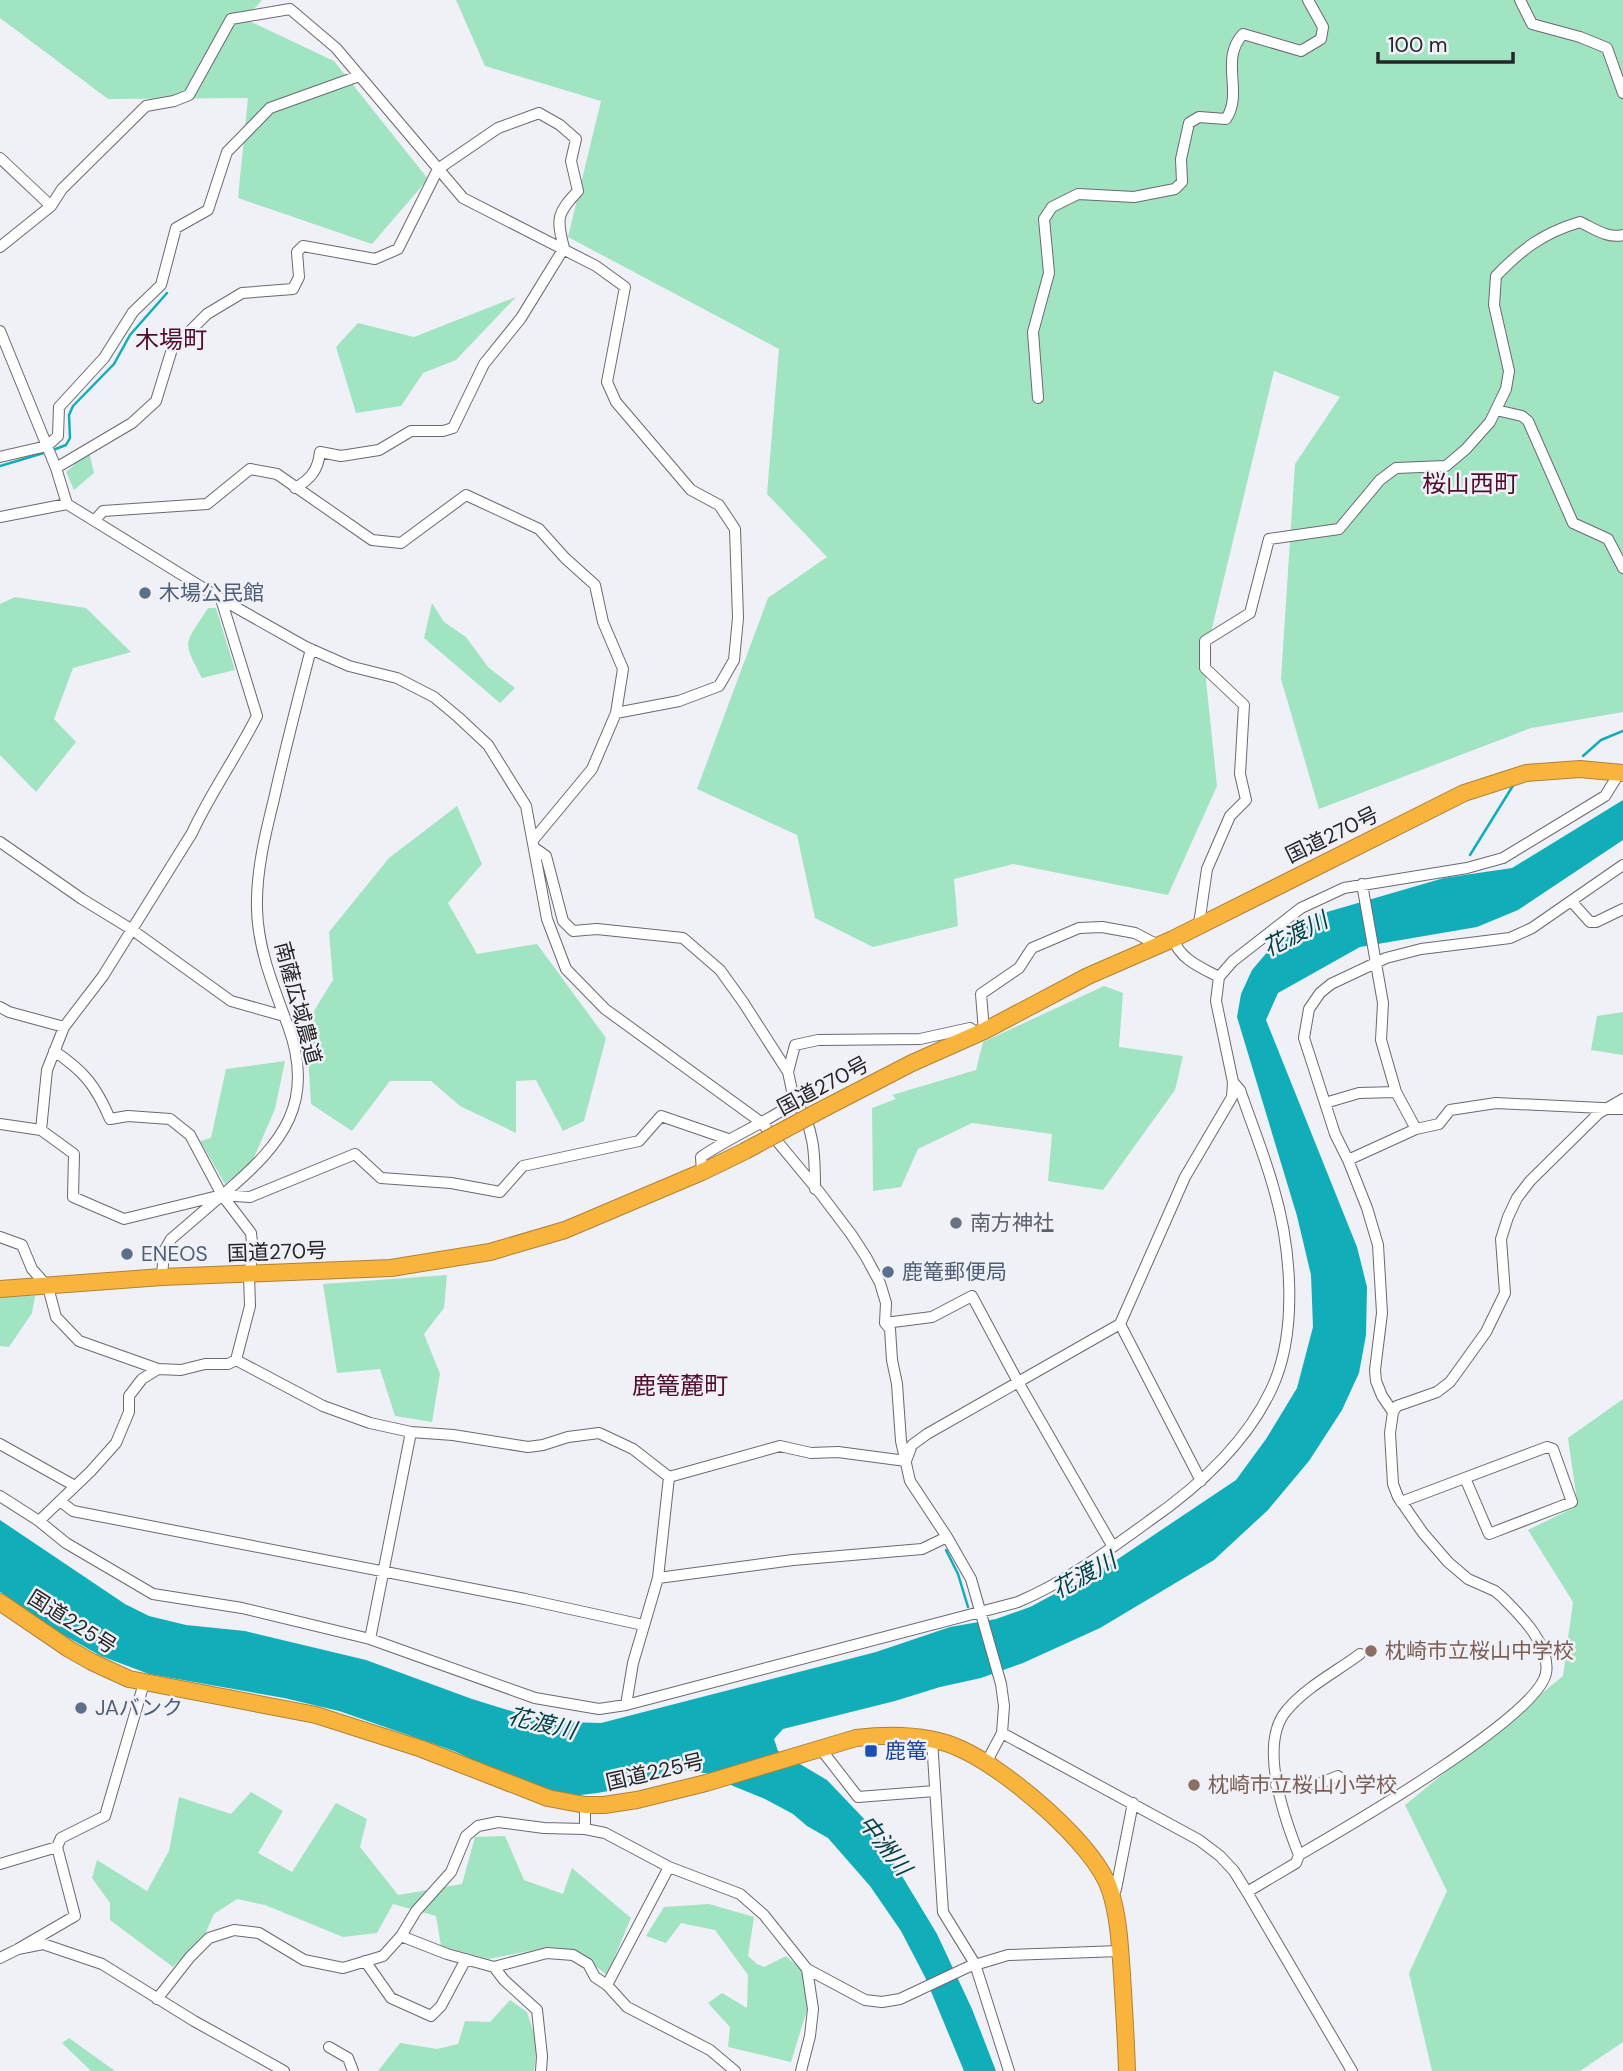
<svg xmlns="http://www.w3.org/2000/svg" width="1623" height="2071" viewBox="0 0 1623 2071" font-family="'DM Sans','Noto Sans JP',sans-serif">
	<rect width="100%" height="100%" fill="#f0f0f7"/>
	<path fill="#a1e4c2" d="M0,0H262L245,19L334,61L428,179L372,244L238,198L248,98L108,99L0,18Z
		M456,0H1623V712L1531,728L1319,809L1281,679L1295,464L1340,397L1274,371L1204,661L1217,786L1168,895L1013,864L954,879L958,926L873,947L815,918L797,835L697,789L768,598L827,557L767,494L779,349L568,237L601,101L485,66Z
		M516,297L456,360L423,373L401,406L356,413L336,347L358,323L414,337Z
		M89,452L94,473L74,490L66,472Z
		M15,597L86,608L131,652L73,668L54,719L76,742L36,792L0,755V604Z
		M432,603L444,622L466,637L488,667L515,688L500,703L424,638Z
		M208,608H216L235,670L202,678C181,639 185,645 208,608Z
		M457,806L482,864L448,903L477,954L537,944L606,1038L584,1121L563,1131L536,1080L516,1081V1133L460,1106L431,1081H390L352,1131L311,1104L306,1024L333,980L329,932L389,858Z
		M1104,986L1123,993L1119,1047L1183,1056L1175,1090L1103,1190L1048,1181L1052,1134L972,1123L918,1149L901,1187L873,1191L872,1108L896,1099L892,1095L976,1070L983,1042Z
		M1623,1012V1055L1591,1050L1597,1016Z
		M285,1061L275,1109L252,1162L225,1184L200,1141L211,1138L226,1069Z
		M447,1275L444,1308L424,1334L440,1374L432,1422L395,1416L380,1369L337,1373L323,1284Z
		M35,1296L32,1313L9,1347L0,1346V1297Z
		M1623,1399V2042L1580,2071H1432L1409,1973L1447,1891L1405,1805L1563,1676L1573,1602L1528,1530L1575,1507L1577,1501L1568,1438Z
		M251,1792L283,1811L258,1853L292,1872L336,1803L367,1819L360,1847L398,1895L462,1884L475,1837L505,1836L524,1880L563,1894L572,1868L631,1918L607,1975L577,1952L549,1947L489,1959L441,1946L436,1916L393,1904L377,1933L343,1937L265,1905L237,1899L214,1914L205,1934L173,1967L110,1920V1903L92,1878L97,1860L147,1891L169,1851L179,1797L231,1814Z
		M709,1904L754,1917L748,1956L757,1964L764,1967L786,1956L804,1972L807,2010L791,2062L728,2047L730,2027L708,2003L722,1993L747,2008L748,1975L715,1930L681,1923L666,1943L646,1936L664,1907Z
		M510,2000L527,2012L537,2043L534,2071H378L400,2043L437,2049L458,2044L465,2021L490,2022Z
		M69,2038L115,2071H91L62,2043Z"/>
	<path fill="#11aeba" d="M1623,800V840L1518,910L1477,927L1360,947L1278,993L1266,1020L1357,1247L1367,1287L1366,1335L1359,1373L1342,1410L1309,1461L1268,1510L1214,1560L1100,1628L1023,1663L981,1678L940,1687L895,1701L783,1729L774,1739L778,1751L827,1780L868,1823L882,1843L937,1934L972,2009L996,2071H964L925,1977L901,1931L870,1886L828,1838L807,1826L793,1814L765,1799L733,1786L711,1774L684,1770L626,1788L597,1793L573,1796L543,1792L454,1751L339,1711L284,1698L149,1674L101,1656L55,1630L0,1592V1520L125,1604L149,1616L186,1625L245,1631L366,1660L472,1699L521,1714L566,1722L601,1723L876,1652L950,1627L996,1619L1030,1607L1109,1565L1236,1480L1266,1439L1297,1388L1313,1327L1311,1275L1297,1216L1237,1017L1241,994L1252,970L1269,950L1320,914L1444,878L1512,868Z"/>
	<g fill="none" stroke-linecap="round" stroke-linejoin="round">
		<path stroke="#11aeba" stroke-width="2.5" d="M53,450L66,445L70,438L69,415L73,406L114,364L130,335L167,293
			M0,466L47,452
			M1583,756L1601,740L1623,731
			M1470,855L1514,784
			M946,1550L958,1574L968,1607"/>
		<defs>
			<path id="minor" d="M1520,0L1532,24L1580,37L1607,48L1623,93
				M0,158L51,206
				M0,247L51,206L62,189L146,106L174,101L189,95L231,19L290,9L336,48L463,198L596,266L625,287L607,382L616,402L691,490L719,505L735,529L738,618L734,660L719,686L679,701L616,713
				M0,331L56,468L67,504L221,599L306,647L349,666L397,678L434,697L458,717L488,745L526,806L547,919L566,969L605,1009L762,1123L820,1193L851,1234L866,1257L880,1283L886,1303L885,1323L890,1329L892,1360L897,1384L901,1441L910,1481L947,1537L971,1579L1001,1684L1004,1706L1002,1733L986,1763
				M1038,398L1033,332L1049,273L1044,219L1052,207L1078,194L1134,197L1175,189L1182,182L1181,159L1189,123L1199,117L1226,119C1244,92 1219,60 1243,34L1301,51L1321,39L1323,27L1308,0
				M1496,410L1522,416L1528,421L1573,523L1608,539L1623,568
				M0,457L47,446L58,436L59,407L104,358L133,312L161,285L176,228L208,210L227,152L270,108L359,76
				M56,468L132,423L156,401L172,349L207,314L242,293L293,289L299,277L297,252L303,246L375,259L398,249L438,169L498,128L539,113L560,125L576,139L571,161L578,191C557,213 556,218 564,248L521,318L484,364L453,428L443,431H411L379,450L341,456L320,452C318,470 311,479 295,488
				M0,517L67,504
				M95,520L103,511L207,504L250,469L277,474L372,540L401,543L466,495L539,529L565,558L595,585L603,622L623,669L616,713L592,769L534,839
				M0,842L82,899L131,929L231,1001L284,1016
				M536,849L546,856L563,921L573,931L597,929L683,938L720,970L743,1002L788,1072L794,1100L792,1104C763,1124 730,1137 701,1157L702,1172
				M1362,884L1383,1003L1381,1040L1396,1092L1416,1129
				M1571,901L1590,922H1596L1623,909
				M1199,924L1207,869L1230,816L1246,800L1240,774L1244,705L1205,668V641L1250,613L1269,539L1339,529L1380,480L1396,468L1446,466L1466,449L1490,422L1506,389L1509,371L1494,305L1496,276C1522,249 1543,233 1580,222C1593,228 1608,239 1623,235
				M1173,939C1181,960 1200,967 1219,977
				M0,1007L9,1012L64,1027
				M984,1031L981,994L1019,968L1032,948L1079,928L1102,927L1135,933L1158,945
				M788,1072L795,1045L818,1040L920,1039L970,1028L978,1034
				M794,1100C815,1124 815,1158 815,1189
				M1325,1103L1359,1093L1396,1092
				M0,1124L41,1130L74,1154L73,1197L124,1219L222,1195L250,1197L355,1154L381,1178L451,1183L500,1192L523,1166L639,1141L661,1116L728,1139
				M41,1130L47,1070L64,1027L103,976L192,833C211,792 237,756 257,716L221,599
				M1348,1160L1416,1129L1439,1124L1450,1110L1496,1103L1623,1109
				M0,1237L22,1245L32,1269L48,1287L56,1317L79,1341L158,1369
				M162,1277L164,1251L171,1239C190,1223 208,1207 227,1191C283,1143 316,1102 288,1026C274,988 258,950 257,909C256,872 265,835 274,799C285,749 298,699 311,649
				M885,1323L932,1317L972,1296L1018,1382L1113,1547
				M1120,1324L1201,1481
				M236,1360L323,1406L370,1423L411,1432L453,1435L528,1447L543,1445L568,1437L599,1433L633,1449L669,1477L780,1446L811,1453L838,1452L906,1461
				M1393,1412L1382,1396L1376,1381L1375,1370L1382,1313L1378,1245L1367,1208L1348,1160L1335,1134L1304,1038L1309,1009L1320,993L1331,984L1386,958L1421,949L1510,938L1532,928L1623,865
				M0,1444L75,1486
				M906,1461L912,1445L927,1434L1120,1324L1185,1177L1232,1097L1233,1082L1216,1001L1219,977L1233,961L1301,908L1344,888L1467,868L1503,858L1605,796L1620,772
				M0,1496L39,1521L66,1543L153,1594L242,1608L370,1639L535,1698L599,1709L626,1705L633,1663L658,1578L669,1477
				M60,1501L73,1511L525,1599L643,1625
				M1401,1502L1547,1447L1553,1449L1572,1502L1489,1534L1465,1478
				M39,1521L91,1471L116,1443L129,1412V1396L142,1379L158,1369L181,1370L205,1364H228L236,1360L250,1306L249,1275L253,1252L251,1233L222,1195L190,1135L170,1119L128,1116L110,1119C96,1086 84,1071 54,1051
				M658,1578L793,1560L922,1549L947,1537
				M370,1639L411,1432
				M626,1705L1018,1602C1065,1582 1108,1551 1149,1521C1198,1487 1245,1445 1271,1390C1299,1332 1291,1246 1273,1186C1264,1154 1251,1122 1240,1090L1233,1082
				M1002,1733L1199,1840L1220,1856L1234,1871L1247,1892L1352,2071
				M932,1740L943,1912L975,1964L1009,2071
				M820,1748L858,1797L935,1791
				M1276,1785L1318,1784L1338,1776
				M585,1805V1829L605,1833L669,1867L740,1894L764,1915L807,1969L813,2009L810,2036L801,2071
				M1299,1855C1285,1820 1257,1744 1287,1710C1306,1687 1336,1672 1360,1654
				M0,1864L57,1847
				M1247,1892L1296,1863L1299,1855C1344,1829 1538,1717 1546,1673C1551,1645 1520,1615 1502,1597L1495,1591L1468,1579L1448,1562L1423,1533L1398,1497L1393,1484L1390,1433L1393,1412L1397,1406L1437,1392L1450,1382L1486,1332L1505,1293L1501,1239L1508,1217L1517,1198L1530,1181L1599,1113L1623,1099
				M1112,1899L1116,1889L1133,1803
				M401,1936L447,1954L494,1967L547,1953L573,1955L588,1964L595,1977L607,1985L669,1867
				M18,1949L75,1916L57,1847L61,1838L105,1816L144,1683
				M0,1958L18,1949L43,1944L102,1964L194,2021L284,2071
				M365,1961L391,1998L431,2016L441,2006L466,1959
				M494,1967L504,1980L537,2010L542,2056L541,2071
				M807,1969L865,2000L882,2002L900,1999L968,1967L1008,1955L1120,1951
				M607,1985L627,2007L710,2050L735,2071
				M157,1999L190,1957L209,1938L234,1930L259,1933L304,1960L343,1968L383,1956L401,1936L416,1911L451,1872L466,1836L478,1826L498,1822L544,1828L585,1829
				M329,2047L348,2058L353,2071"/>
			<path id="highway" d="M821,1110L912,1063L984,1031L1088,976L1173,939L1464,793L1526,773L1580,769L1623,773
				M0,1289L162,1277L391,1268L490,1252L565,1230L702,1172L745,1151
				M0,1602L69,1649L92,1662L129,1679L316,1715L422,1749L548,1798L585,1805H604L637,1800L706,1783L856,1738C891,1734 929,1734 961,1749C1006,1769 1095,1844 1110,1890C1119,1918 1120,1947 1122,1975C1124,2007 1126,2039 1127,2071"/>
		</defs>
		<use href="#minor" stroke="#6a6970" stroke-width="12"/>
		<use href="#highway" stroke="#af8236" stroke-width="18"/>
		<use href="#minor" stroke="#fff" stroke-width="10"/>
		<use href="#highway" stroke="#f9b43d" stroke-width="16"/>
		<defs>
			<path id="highway-bridge" d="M745,1151L821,1110"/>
		</defs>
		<use href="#highway-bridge" stroke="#af8236" stroke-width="18" stroke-linecap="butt"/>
		<use href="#highway-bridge" stroke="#f9b43d" stroke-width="16"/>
	</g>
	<g fill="#5c6f8a" stroke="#f0f0f7" stroke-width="2.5">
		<circle cx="145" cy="593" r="7"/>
		<circle cx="127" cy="1254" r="7"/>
		<circle cx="888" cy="1272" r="7"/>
		<circle cx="81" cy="1708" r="7"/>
	</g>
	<circle fill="#6b7280" stroke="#f0f0f7" stroke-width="2.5" cx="956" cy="1223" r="7"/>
	<g fill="#8d6e63" stroke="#f0f0f7" stroke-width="2.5">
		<circle cx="1371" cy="1651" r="7"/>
		<circle cx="1194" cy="1785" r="7"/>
	</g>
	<rect fill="#1a4fb4" stroke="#f0f0f7" stroke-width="2.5" x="864" y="1744" width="14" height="14" rx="3.5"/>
	<g text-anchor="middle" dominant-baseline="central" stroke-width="5" stroke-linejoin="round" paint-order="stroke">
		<g font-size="21" fill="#4e5e75" stroke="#f0f0f7" text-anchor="start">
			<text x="159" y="593">木場公民館</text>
			<text x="141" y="1254">ENEOS</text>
			<text x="902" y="1272">鹿篭郵便局</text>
			<text x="95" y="1708">JAバンク</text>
		</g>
		<g font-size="21" fill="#262629" stroke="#f0f0f7">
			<text transform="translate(1332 835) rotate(-26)">国道270号</text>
			<text transform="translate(298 1003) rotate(75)">南薩広域農道</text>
			<text transform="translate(823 1086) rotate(-28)">国道270号</text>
			<text transform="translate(277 1252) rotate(-2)">国道270号</text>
			<text transform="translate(72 1622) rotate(32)">国道225号</text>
			<text transform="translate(655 1772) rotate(-13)">国道225号</text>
		</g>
		<g font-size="21" fill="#5b616d" stroke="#f0f0f7" text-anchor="start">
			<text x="970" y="1223">南方神社</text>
		</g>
		<g font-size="21" fill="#785e54" stroke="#f0f0f7" text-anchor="start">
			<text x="1385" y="1651">枕崎市立桜山中学校</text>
			<text x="1208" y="1785">枕崎市立桜山小学校</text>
		</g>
		<g font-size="21" fill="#164399" stroke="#f0f0f7" text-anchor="start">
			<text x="885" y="1751">鹿篭</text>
		</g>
		<g font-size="23" font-style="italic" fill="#024146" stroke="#f0f0f7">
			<text transform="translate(1295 934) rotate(-27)">花渡川</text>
			<text transform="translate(1084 1575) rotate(-29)">花渡川</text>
			<text transform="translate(542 1723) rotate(13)">花渡川</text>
			<text transform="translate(885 1845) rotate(52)">中洲川</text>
		</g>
		<g font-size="24" fill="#500e2c" stroke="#f0f0f7">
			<text x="171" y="339">木場町</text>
			<text x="1470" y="483">桜山西町</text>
			<text x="680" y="1385">鹿篭麓町</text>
		</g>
	</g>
	<path d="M1378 52v10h135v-10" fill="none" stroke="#262629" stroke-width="3.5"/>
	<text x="1388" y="52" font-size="21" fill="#262629" stroke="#f0f0f7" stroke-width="5" paint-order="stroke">100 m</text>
</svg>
